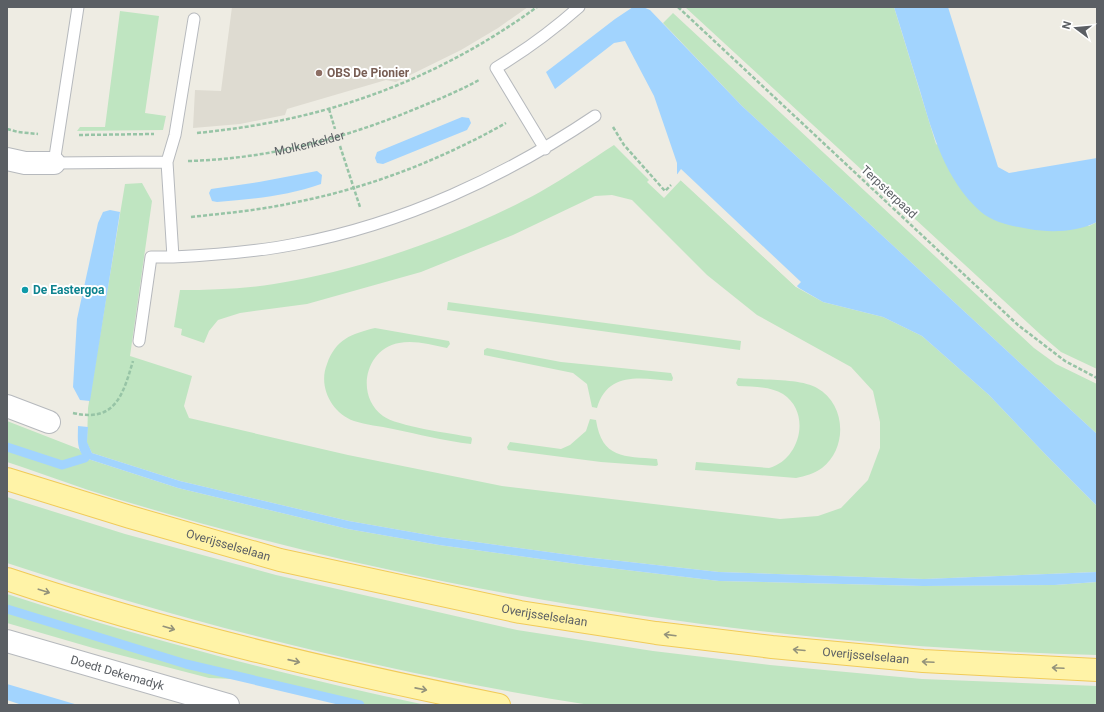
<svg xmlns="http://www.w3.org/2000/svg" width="1104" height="712" viewBox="0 0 1104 712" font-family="Roboto,sans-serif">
	<rect width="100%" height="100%" fill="#eeece3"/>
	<path fill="#dedbd1" d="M232,7H528L498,28L461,50L396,82L386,80L287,109L285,115L240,124L193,128L195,90L221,91Z"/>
	<path fill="#bfe5c1" d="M685,7H894L936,144L1089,226L1097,222V369L1061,352L1041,335Z
		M120,11L159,16L145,113L166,116L163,130L77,131L80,127H105Z
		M673,13L1034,348L1056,364L1097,384V434L742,106L663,23Z
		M614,145L649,180L647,182L664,198L681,180L796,287L823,302L883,317L922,336L989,395L1046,455L1097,506V572L924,579L719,572L585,557L440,537L349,521L180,481L92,453L87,443L88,408L125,184L142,183L152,201L130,356L192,376L184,406L189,418L348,455L502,486L780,519L818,516L841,508L868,480L880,448V422L873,391L851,367L757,315L707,275L632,200L612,195L595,196L513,235L421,272L307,304L240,313L218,320L209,331L204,343L181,335L182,329L174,327L180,290C211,290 243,289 274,284C359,271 464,234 540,192C565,178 589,161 614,145Z
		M448,302L741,341L740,350L447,310Z
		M375,328L449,341L450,344L447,348C431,345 415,340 399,343C365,349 355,396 383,416C396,426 453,434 471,437L472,439L471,444C444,441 418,434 393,429C380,426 366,425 354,421C331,413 318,386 327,364C336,339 351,334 375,328Z
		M487,348L561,362L671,373L673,378L672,381C640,378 608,371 597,408L592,407L587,384L573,373L484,355V350Z
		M738,378C758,380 801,378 817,388C846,404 848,448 822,468C814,474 805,476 796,478L695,470L696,462L769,468C800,460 812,413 783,394C770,386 753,387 738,386L736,383Z
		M590,419L596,420C602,459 624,456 657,459L658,465L656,466L601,462L508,450L507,447L510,442L561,449L570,445L586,431Z
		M7,421L79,449L85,458L178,488L348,529L439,545L584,565L719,581L923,586L1055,585L1097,582V655C772,646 446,597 134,504C91,492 49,476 7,462Z
		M7,497L125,534L276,575L517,630L653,651L770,665L922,679L1097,686V705H590C392,674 197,626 7,563Z
		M7,594C145,639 284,675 426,705H351L234,679L209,678L93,648L7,623Z"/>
	<path fill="#a2d4fe" d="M633,7H643L650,10L742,106L1097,434V506L1046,455L989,395L922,336L883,317L823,302L799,288L677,174V163L654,96L625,41L614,43L555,89L546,72L615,19Z
		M894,7H948L998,167L1009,173L1097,158V222C1077,232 1051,233 1029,229C1012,226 994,223 981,212C945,180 933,135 920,91C911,63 903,35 894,7Z
		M462,117L469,118L471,123L467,130L383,164L377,163L375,158L377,152Z
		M317,171L322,175L321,184C287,196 253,199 217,202L212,201L209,193L211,189L259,182Z
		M110,210L120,212L90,401L80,400L73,387L77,319L98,223L103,212Z
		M78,426L88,427L87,442L92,453L180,481L349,521L440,537L585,557L719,572L924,579L1097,572V582L1055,585L923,586L719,581L584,565L439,545L348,529L178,488L85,458C76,449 78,438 78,426Z
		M7,684L78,705H22L7,700Z"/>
	<path fill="#eeece3" d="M681,169L801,282L796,287L676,176Z"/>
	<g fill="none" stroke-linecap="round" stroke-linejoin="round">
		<path stroke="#a2d4fe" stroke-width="9" d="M7,447L62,465L85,458
			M7,609L186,664L360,705"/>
		<defs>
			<path id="service" d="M78,7L54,163L167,162
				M194,19L175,135L167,162L173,257C214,255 256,252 296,244C403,224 506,176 595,116
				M545,149L496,68C526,50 553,30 579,7
				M139,341L151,257H173"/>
			<g id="minor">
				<path d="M7,159L25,163H54"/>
				<path d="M7,406L49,422"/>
				<path id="s2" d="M7,641L228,705"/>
			</g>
			<g id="primary">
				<path id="s3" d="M7,479L130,517L280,560L520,612L656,633L772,647L923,661L1097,670"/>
				<path d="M7,579C169,633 332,671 499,705"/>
			</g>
		</defs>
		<use href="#service" stroke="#b6b9bd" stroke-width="13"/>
		<use href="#minor" stroke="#b6b9bd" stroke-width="24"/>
		<use href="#primary" stroke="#f1cb59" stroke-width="24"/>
		<g stroke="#97c4a6" stroke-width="2.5" stroke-dasharray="4 2" stroke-linecap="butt">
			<path d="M678,7L1018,325L1065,361L1097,378"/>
			<path d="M329,109L335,129"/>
			<path d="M613,127L624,145L665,191L671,185"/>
			<path d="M7,129L18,132L38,134"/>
			<path d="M197,133C323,121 434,82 537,7"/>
			<path d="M79,135L154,134"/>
			<path d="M340,146L360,207"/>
			<path id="s1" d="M188,161C267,159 343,139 415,109C437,100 459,91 479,80"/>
			<path d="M191,217C227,213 262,210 297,202C371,187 440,160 506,123"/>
			<path d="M73,413C116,423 123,394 133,361"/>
		</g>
		<use href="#service" stroke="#fff" stroke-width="11"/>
		<use href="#minor" stroke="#fff" stroke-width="22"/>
		<use href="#primary" stroke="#fff3a7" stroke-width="22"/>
	</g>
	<defs><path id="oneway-shaft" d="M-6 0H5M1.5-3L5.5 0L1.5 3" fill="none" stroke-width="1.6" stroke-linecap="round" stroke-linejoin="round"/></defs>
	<g stroke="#94937b">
		<use href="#oneway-shaft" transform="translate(44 591) rotate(18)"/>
		<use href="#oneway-shaft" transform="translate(169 628) rotate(16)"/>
		<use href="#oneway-shaft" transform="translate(670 635) rotate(-173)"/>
		<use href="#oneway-shaft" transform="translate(799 650) rotate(-175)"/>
		<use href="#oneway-shaft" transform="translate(294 661) rotate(13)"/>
		<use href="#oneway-shaft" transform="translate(928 662) rotate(-177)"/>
		<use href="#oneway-shaft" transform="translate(1058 668) rotate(-177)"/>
		<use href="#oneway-shaft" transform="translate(421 689) rotate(11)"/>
	</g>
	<circle fill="#8d6e63" stroke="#fff" stroke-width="1.5" cx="319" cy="73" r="4"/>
	<circle fill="#0f9aa8" stroke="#fff" stroke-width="1.5" cx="25" cy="290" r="4"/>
	<g text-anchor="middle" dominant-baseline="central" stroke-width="4" stroke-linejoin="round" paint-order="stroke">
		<g font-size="12" font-weight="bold" fill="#785e54" stroke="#fff" text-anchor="start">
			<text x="327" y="73">OBS De Pionier</text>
		</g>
		<g font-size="12" fill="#5b5f64" stroke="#fff">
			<text stroke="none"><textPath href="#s1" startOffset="123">Molkenkelder</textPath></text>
			<text transform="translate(889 192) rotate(43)">Terpsterpaad</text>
			<text stroke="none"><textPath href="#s3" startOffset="231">Overijsselselaan</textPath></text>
			<text stroke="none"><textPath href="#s3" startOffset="555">Overijsselselaan</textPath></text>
			<text stroke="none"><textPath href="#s3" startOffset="879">Overijsselselaan</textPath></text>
			<text stroke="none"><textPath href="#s2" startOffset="115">Doedt Dekemadyk</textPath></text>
		</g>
		<g font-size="12" font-weight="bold" fill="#0d838f" stroke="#fff" text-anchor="start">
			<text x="33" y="290">De Eastergoa</text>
		</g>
	</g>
	<rect width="1104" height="712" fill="none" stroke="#5b5f64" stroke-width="16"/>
	<g transform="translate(1076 28) rotate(286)" stroke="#ffffff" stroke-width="3" paint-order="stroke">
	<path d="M0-3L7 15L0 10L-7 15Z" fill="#5b5f64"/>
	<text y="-6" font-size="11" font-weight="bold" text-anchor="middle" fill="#5b5f64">N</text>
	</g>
</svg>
